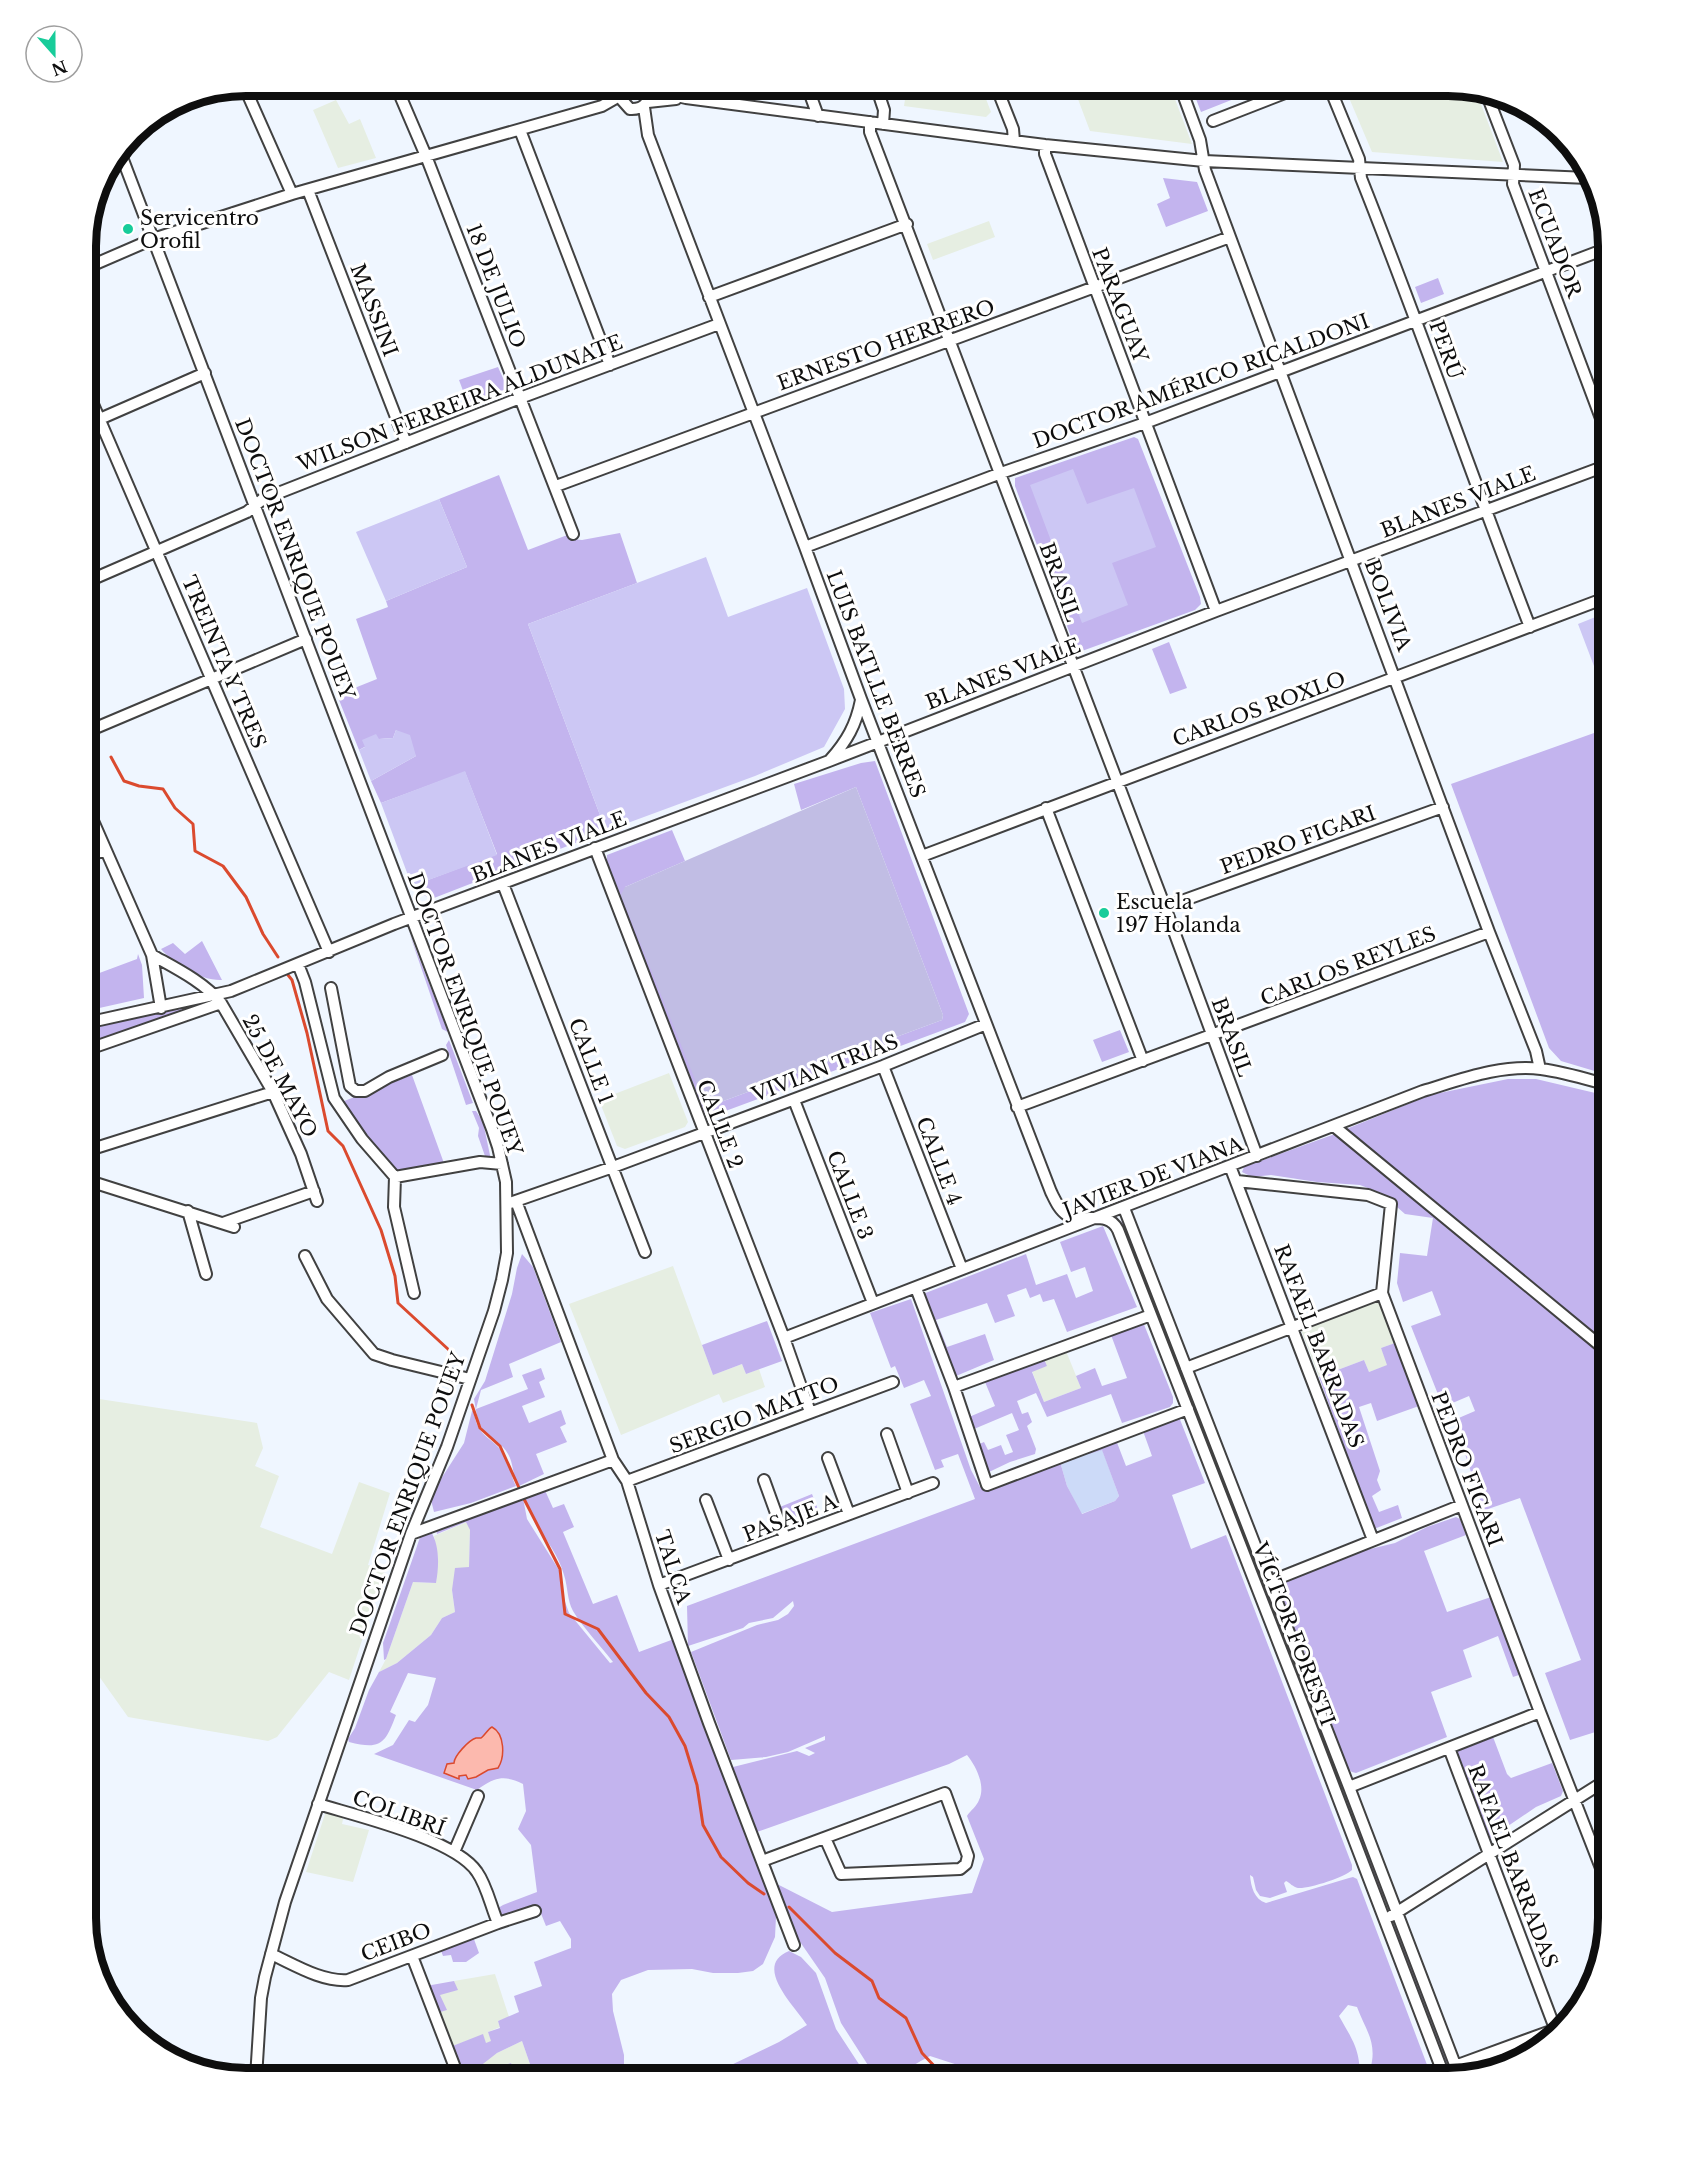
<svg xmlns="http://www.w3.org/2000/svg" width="1694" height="2164" viewBox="0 0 1694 2164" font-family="'Libre Baskerville',serif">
	<rect width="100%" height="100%" fill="#eff6ff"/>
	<path fill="#e6eee2" d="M907,86H981L991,112L986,117L904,106Z
		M1073,86H1170L1192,144L1090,131Z
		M1344,86H1458L1476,91L1503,162L1372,152Z
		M336,100L349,124L360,119L376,158L338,168L313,110Z
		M989,221L995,237L933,260L927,244Z
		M669,1073L688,1122L685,1127L625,1149L617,1146L599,1100Z
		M673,1266L713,1375L742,1364L746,1374L759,1369L765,1387L723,1403L719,1394L621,1435L569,1304Z
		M1380,1299L1395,1343L1381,1348L1388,1365L1369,1372L1364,1360L1319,1377L1301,1330Z
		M1066,1351L1081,1388L1044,1402L1032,1371L1047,1366L1044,1359Z
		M86,1397L257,1423L263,1448L255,1466L279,1476L260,1527L332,1554L359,1482L390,1493L368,1565L385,1570L349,1680L329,1672L277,1737L268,1741L128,1717L86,1658Z
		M467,1522L470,1530L469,1568L452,1590L455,1612L442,1618L431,1635L397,1663L379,1672L386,1659L413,1582L436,1583L438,1558L434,1536Z
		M327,1808L344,1814L342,1824L369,1830L353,1882L306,1872Z
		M495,1974L509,2017L498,2021L500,2027L488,2032L492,2041L486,2044L483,2035L450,2047L437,2013L440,1994L457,1990L454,1981Z
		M522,2041L530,2064L513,2070L500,2068L504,2078H471L470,2074L483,2062L497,2053Z"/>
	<path fill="#ccdaf8" d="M1102,1449L1119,1496L1115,1501L1081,1514L1067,1486L1061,1465L1063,1462Z"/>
	<path fill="#c3b4ee" d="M1191,86H1240L1244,95L1201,112Z
		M1163,178L1197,182L1208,211L1166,227L1157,204L1170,198Z
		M1438,278L1444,294L1421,303L1415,287Z
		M498,367L507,387L504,392L468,404L459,380Z
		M1134,437L1138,439L1200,597L1201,604L1195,610L1082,651L1076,650L1015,486V478Z
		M499,475L528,550L570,534L572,539L582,540L620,533L637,583L528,624L606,831L434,898L421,895L412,886L497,854L465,772L381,803L371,781L416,756L396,730L393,738L379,739L359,750L337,695L377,679L356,619L388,607L386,601L467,567L439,499Z
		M1169,642L1187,688L1170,694L1152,649Z
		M1608,728V1075L1561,1061L1549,1048L1451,784Z
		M875,761L969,1014L965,1022L712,1116L704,1112L607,862V855L672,830L685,861L625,887L710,1106L942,1020L943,1015L856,787L801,810L794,784L861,763Z
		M409,932L448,1032L442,1029Z
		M202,941L222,980C201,981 175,965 161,949L173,943L185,954Z
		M138,954L142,965L144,998L86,1011V978L137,959Z
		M200,1001L208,1002L86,1048V1028Z
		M1120,1030L1129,1052L1102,1062L1093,1040Z
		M449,1040L473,1103L466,1105L446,1045Z
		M412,1075L445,1166L397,1173L339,1103Z
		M1508,1079H1536L1608,1096V1347L1344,1130L1430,1095Z
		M472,1111H476L483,1122L491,1160L486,1159L478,1136L479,1128Z
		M1335,1134L1608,1359V1729V1728L1570,1740L1545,1673L1581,1660L1520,1498L1488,1509L1485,1515L1454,1420L1475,1411L1469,1396L1443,1407L1411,1326L1441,1315L1432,1291L1403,1302L1397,1283L1400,1253L1427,1256L1433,1218L1405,1214L1381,1193L1360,1185L1317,1182L1271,1175L1252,1177L1242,1172L1244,1167Z
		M1122,1219H1124L1176,1357L1389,1896L1386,1899L1382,1898L1284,1644L1265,1588L1260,1580L1121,1225Z
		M1103,1226L1137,1307L1067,1332L1054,1299L1043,1302L1040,1294L1030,1298L1026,1288L1007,1295L1015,1316L995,1323L987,1303L936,1320L947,1347L985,1334L994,1360L956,1376L923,1294L1026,1254L1036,1285L1067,1274L1076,1298L1093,1291L1085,1267L1071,1272L1060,1242Z
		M522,1254L533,1267L561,1342L509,1364L513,1377L481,1390L476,1409L528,1389L522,1375L541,1368L545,1379L539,1382L545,1397L522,1406L529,1423L561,1410L566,1424L560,1427L567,1442L536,1454L544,1474L519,1486C512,1476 514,1464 508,1454C503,1444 491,1439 484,1431C477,1423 476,1409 474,1399L485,1381L512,1294L517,1268Z
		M911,1299L971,1470L980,1487L986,1489L1076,1456V1459L1063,1462L1061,1465L1067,1486L1082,1514L1115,1501L1119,1496L1102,1450L1089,1454L1085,1452L1116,1440L1126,1466L1152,1456L1143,1431L1179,1417L1205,1483L1172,1495L1191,1549L1226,1535L1352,1865V1870C1345,1877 1309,1889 1298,1888C1293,1887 1290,1883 1286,1881L1284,1883L1287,1892L1270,1898L1260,1896L1256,1890L1253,1877L1250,1875C1251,1887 1254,1899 1266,1903L1349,1878L1353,1877L1357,1879L1432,2078H1364V2073L1370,2070C1378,2043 1366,2031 1357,2007L1348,2005L1339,2016C1353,2041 1360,2049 1360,2078H998L930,2056C914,2064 889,2083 873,2073L841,2023L825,1978L787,1923L774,1886L779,1885L832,1912L972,1893L984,1859L967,1816C970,1811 977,1806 979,1800C986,1786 976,1766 967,1755L949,1764L757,1832L733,1767L797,1751L809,1756L815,1753L805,1748L825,1740V1736L788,1752L766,1757L731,1760L691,1652L757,1625L778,1620L788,1614L794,1606L793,1601L773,1618L749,1623L743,1628L688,1646L687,1606L975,1499L958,1454L941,1460L944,1467L935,1470L910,1404L931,1396L924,1380L904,1388L895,1366L891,1368L870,1313Z
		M767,1321L782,1361L746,1374L742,1364L713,1375L702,1345Z
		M1143,1322L1173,1397V1403L1170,1407L1122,1423L1111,1394L1047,1417L1036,1393L1017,1401L1022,1414L1028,1412L1032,1422L1027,1426L1036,1449L1035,1454L1010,1462L989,1472L986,1471L977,1445L984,1442L988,1450L1001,1445L1005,1455L1013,1452L1006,1435L1019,1430L1012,1413L974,1429L969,1417L995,1406L985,1382L1044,1359L1047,1366L1032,1372L1044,1402L1081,1388L1076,1376L1095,1368L1102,1386L1127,1378L1111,1335Z
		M1395,1343L1419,1406L1377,1421L1371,1403L1359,1407L1380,1471L1377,1480L1381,1490L1372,1496L1379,1512L1398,1505L1402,1518L1374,1529L1319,1377L1364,1360L1369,1372L1387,1365L1381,1348Z
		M472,1411H474C476,1439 496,1437 506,1458C511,1467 511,1477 516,1486L471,1503L434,1512L431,1500L432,1493L464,1443Z
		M543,1486L553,1508L564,1504L574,1527L563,1532L593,1604L617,1595L639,1652L674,1639L760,1867L776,1917L775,1937L763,1964L753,1971L738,1973H713L692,1969L648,1970L621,1980L612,1994L613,2011L624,2055V2078H504L500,2067L511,2063L514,2070L530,2064L522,2041L497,2053L470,2074L466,2075L460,2072L450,2047L483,2034L486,2043L491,2041L488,2032L500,2028L498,2021L519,2012L514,1996L542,1986L534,1962L571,1948V1939L560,1921L546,1926L540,1911C525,1906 510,1917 495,1914V1910L503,1905L537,1892L531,1845L518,1829L526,1811L523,1784C503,1774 494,1778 477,1790L374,1754L393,1745L409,1720L415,1722L428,1705L436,1678L408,1673L390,1712L396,1715C385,1744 381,1750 349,1742L348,1739L355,1728L369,1690L379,1672L397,1663L431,1635L442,1618L455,1612L452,1590L455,1568L469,1567L470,1530L466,1522L437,1534L435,1526L523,1498L527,1519L559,1570L564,1599L569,1613L610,1663L613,1662C600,1645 584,1629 573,1611C567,1600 568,1587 564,1575C558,1552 541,1535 531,1514C527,1508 527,1500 523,1493Z
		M812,1494L819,1512L786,1525L775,1509Z
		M1456,1517L1460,1519L1466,1535L1424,1551L1447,1612L1491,1597L1519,1675L1513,1677L1498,1636L1463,1650L1472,1677L1431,1692L1447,1737L1356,1773L1352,1772L1346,1767L1310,1665L1276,1586L1280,1582L1358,1552L1395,1543L1427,1527Z
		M430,1530C440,1545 439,1566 436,1583L413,1582L386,1659L384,1660L383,1643L416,1549L421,1534Z
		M1490,1729L1507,1774L1511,1778L1552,1763L1563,1791L1561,1796L1536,1807L1486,1841L1452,1743Z
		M1608,1784V1828L1604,1829L1594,1808L1595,1794Z
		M1395,1926L1398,1928L1456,2076L1450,2078L1397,1938L1393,1928Z
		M471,1931L479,1953L466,1962H453L451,1955L443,1956L438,1943Z
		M789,1951L801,1957L816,1973L836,2029L868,2078H704L779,2042L807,2025C795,2006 752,1966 789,1951Z
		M454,1981L458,1990L440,1995L447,2010L437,2013L426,1986Z"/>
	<path fill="#c1bde4" d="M856,787L943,1015L942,1020L710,1106L704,1102L621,895L625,887Z"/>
	<path fill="#ccc7f4" d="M1073,469L1087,504L1134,488L1156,547L1112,563L1128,605L1082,623L1030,485Z
		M439,499L467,567L386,601L356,532Z
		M706,557L728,617L807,588L844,689L845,709L824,747L755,776L606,831L528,624Z
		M1608,612V703L1578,624Z
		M396,730L410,735L416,756L371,781L359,750L365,747L362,740L376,734L379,739L393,738Z
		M465,771L497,855L412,886L381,803Z"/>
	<path fill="#fcb9ae" stroke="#db4a2e" stroke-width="1.5" d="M492,1727C505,1734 505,1757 498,1768L488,1770L476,1777L468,1779L466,1775L459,1776V1779L444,1773L447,1764L454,1763C454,1756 469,1740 476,1738C478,1738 480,1738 481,1738C484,1736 488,1729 492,1727Z"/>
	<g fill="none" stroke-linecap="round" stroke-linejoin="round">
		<path stroke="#db4a2e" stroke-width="3" d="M111,757L124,781L139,786L163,789L175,808L193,824L195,851L223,866L246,897L263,934L278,957
			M288,975L292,980L307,1033L328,1131L343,1146L381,1230L395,1276L398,1303L449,1350L455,1360
			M472,1405L480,1428L500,1446L520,1490
			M523,1497L560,1569L565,1614L598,1629L646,1693L669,1717L685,1746L697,1785L703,1825L721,1857L748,1883L764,1894
			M789,1907L835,1953L872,1981L879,1998L906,2018L922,2053L938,2070L967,2078"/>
		<defs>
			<path id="minor" d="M244,86L292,194
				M396,86L426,156L573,534
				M631,86L625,89L622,100L630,109C644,110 655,99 642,87
				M807,86L818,116
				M876,86L884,110L883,124
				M996,86L1013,129L1014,141
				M1180,86L1200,140L1205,170L1230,237L1489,932L1536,1051L1540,1069
				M1329,86L1359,159L1361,178C1420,326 1472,477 1530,627
				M645,89L686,98L1045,145L1204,161L1588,178
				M1487,95L1514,165L1513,184L1608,437
				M648,102L676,99
				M644,107L648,135L805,547L861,699L1051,1192C1055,1200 1059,1210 1067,1215C1084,1224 1108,1209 1118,1230L1300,1698L1445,2078
				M1213,121L1303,86
				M870,122V132L1165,907L1257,1156
				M520,130L610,365
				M1045,145V154L1216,611
				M120,152L492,1129L498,1147L506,1182L507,1253L502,1280L494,1311L447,1447L411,1534L285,1902L265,1977L261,1998L256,2078
				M308,190L406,443
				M86,268L153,239L292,194L602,106L623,94
				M709,297L907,224
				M86,388L329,952
				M86,425L205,373
				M556,486L1230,237
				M805,547L1001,473L1145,423L1608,248
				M86,582L247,512L263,499L520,398L719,324
				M86,732L306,639
				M830,760C847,741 856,725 861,700
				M86,805L152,955L161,1008
				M1046,808L1143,1061
				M595,848L784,1338L810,1412
				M922,856L1608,597
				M86,857L105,850
				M503,884L645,1252
				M1165,907L1443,807
				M298,964L305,982L334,1098L362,1139L395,1177L394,1207L414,1293
				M331,988L350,1086L356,1091H365L389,1077L442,1055
				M221,1003L273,1092L301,1154L317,1201
				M86,1023L231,991L394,924L829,761L1216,611L1608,465
				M86,1050L221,1003C204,982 175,968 152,955
				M883,1066L962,1269
				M794,1100L873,1303
				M1017,1107L1489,932
				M1335,1127L1608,1352
				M86,1151L273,1092
				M1230,1166L1373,1540
				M395,1177L480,1162L502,1164
				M86,1180L234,1227
				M1237,1181L1368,1195L1391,1204L1382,1293L1540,1712L1608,1886
				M516,1201L613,1460L627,1481L659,1585L709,1723L794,1945
				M510,1203L613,1167L883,1066L986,1024
				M1124,1208L1349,1787L1459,2075
				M188,1211L206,1274
				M223,1223L314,1191
				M305,1256L327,1299L374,1354L392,1360L470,1379
				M916,1288L954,1387L987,1485L1188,1409
				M784,1338L1423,1091C1460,1080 1501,1064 1541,1069C1564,1072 1586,1079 1608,1085
				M1186,1368L1382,1293
				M954,1387L1151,1315
				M887,1434L908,1493
				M828,1458L849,1514
				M764,1480L785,1538
				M627,1481L893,1382
				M706,1500L729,1560
				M411,1534L613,1460
				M1269,1582L1462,1505
				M659,1585L933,1483
				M1449,1748L1556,2031
				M1349,1787L1540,1712
				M318,1804C357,1816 455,1839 477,1872C487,1886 491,1907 498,1923
				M454,1852L478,1796
				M762,1861L945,1793L968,1856L966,1864L960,1869L841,1874L825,1838
				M1391,1916L1608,1779
				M271,1954C295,1965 322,1982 348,1980L498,1923L535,1911
				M412,1956L459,2078
				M1455,2066L1559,2028"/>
		</defs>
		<use href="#minor" stroke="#414141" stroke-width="14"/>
		<use href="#minor" stroke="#fff" stroke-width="10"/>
	</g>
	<g fill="#18cc9a" stroke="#fff" stroke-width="2">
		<circle cx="128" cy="229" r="6"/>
		<circle cx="1104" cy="913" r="6"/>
	</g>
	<g text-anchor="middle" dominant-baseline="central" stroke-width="6" stroke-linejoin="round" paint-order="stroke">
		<g font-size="20" fill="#0e0e0e" stroke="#fff" text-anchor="start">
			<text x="140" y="218">Servicentro<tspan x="140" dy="23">Orofil</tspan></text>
			<text x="1116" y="902">Escuela<tspan x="1116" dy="23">197 Holanda</tspan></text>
		</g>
		<g font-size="20" fill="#0e0e0e" stroke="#fff">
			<text transform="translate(1555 243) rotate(69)">ECUADOR</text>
			<text transform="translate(496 286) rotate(69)">18 DE JULIO</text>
			<text transform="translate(1120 305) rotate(69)">PARAGUAY</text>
			<text transform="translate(374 310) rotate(69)">MASSINI</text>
			<text transform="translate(886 345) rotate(-20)">ERNESTO HERRERO</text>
			<text transform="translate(1446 350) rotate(70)">PERÚ</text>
			<text transform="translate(1201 381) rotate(-20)">DOCTOR AMÉRICO RICALDONI</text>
			<text transform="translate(460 403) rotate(-21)">WILSON FERREIRA ALDUNATE</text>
			<text transform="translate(1458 502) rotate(-21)">BLANES VIALE</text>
			<text transform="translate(295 559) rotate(69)">DOCTOR ENRIQUE POUEY</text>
			<text transform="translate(1060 582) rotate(70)">BRASIL</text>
			<text transform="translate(1388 605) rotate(69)">BOLIVIA</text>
			<text transform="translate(224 662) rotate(67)">TREINTA Y TRES</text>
			<text transform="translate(1003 674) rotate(-21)">BLANES VIALE</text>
			<text transform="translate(876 684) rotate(69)">LUIS BATLLE BERRES</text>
			<text transform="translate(1259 709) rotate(-20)">CARLOS ROXLO</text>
			<text transform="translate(1298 840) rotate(-20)">PEDRO FIGARI</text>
			<text transform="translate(549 847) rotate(-21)">BLANES VIALE</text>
			<text transform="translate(1348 966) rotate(-21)">CARLOS REYLES</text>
			<text transform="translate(465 1014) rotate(70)">DOCTOR ENRIQUE POUEY</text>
			<text transform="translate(1232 1037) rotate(70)">BRASIL</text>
			<text transform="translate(591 1061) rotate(69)">CALLE 1</text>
			<text transform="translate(825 1068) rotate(-21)">VIVIAN TRIAS</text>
			<text transform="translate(280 1076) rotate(62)">25 DE MAYO</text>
			<text transform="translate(720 1124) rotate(69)">CALLE 2</text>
			<text transform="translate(939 1161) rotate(69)">CALLE 4</text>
			<text transform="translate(1153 1177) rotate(-21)">JAVIER DE VIANA</text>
			<text transform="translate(850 1195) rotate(69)">CALLE 3</text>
			<text transform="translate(1319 1346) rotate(69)">RAFAEL BARRADAS</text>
			<text transform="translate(754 1415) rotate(-21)">SERGIO MATTO</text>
			<text transform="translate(1467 1469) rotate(69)">PEDRO FIGARI</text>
			<text transform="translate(408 1494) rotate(-70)">DOCTOR ENRIQUE POUEY</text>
			<text transform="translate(790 1518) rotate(-21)">PASAJE A</text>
			<text transform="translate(673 1567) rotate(72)">TALCA</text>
			<text transform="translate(1294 1634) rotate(69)">VÍCTOR FORESTI</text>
			<text transform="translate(399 1813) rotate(20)">COLIBRÍ</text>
			<text transform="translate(1513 1866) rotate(69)">RAFAEL BARRADAS</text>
			<text transform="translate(396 1942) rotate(-21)">CEIBO</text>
		</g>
	</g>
	<path d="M0 0H1694V2164H0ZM246 96H1448A150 150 0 0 1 1598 246V1918A150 150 0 0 1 1448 2068H246A150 150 0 0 1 96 1918V246A150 150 0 0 1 246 96Z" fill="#fff" fill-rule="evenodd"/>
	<path fill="none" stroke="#0e0e0e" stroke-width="8" d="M246 96H1448A150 150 0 0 1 1598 246V1918A150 150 0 0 1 1448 2068H246A150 150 0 0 1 96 1918V246A150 150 0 0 1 246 96Z"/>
	<g transform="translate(54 54) rotate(159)"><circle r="28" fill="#ffffff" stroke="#9f9f9f" stroke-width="1.5"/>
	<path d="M0-4.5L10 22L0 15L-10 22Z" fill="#18cc9a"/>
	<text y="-9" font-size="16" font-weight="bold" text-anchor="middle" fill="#0e0e0e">N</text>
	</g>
</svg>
